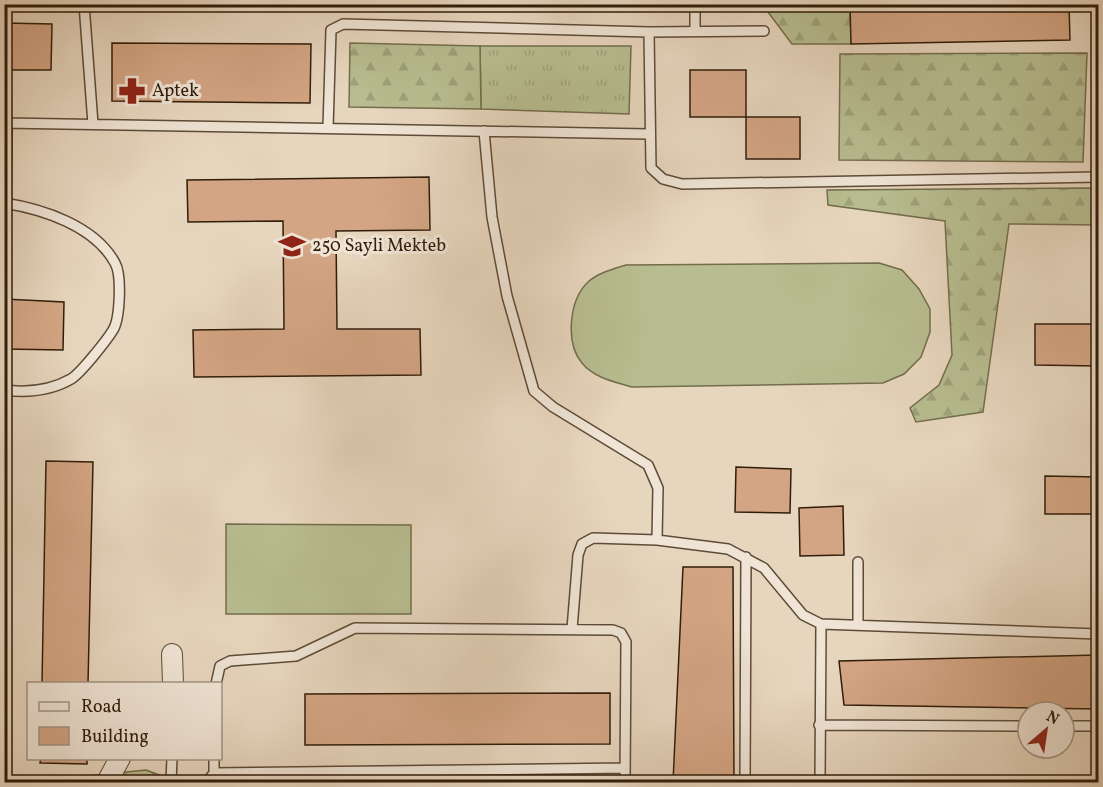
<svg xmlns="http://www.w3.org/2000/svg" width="1103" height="787" viewBox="0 0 1103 787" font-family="Vollkorn,serif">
	<defs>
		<pattern id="grass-tufts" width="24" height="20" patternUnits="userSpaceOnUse" patternTransform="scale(1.5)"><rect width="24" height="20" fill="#b7bd90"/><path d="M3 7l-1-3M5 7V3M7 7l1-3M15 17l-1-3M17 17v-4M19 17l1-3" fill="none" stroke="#9ea27b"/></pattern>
		<pattern id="forest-firs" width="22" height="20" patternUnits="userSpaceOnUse" patternTransform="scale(1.5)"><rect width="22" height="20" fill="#b7bd90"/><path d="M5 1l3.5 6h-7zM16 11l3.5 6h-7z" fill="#9ea27b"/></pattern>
	</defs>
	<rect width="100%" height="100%" fill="#e7d6be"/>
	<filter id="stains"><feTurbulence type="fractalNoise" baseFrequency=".00333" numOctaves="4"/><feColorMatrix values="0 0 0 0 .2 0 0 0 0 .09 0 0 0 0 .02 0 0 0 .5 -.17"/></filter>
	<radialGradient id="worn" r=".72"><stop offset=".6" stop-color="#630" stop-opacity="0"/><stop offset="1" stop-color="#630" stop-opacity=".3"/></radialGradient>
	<path fill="url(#grass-tufts)" stroke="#746d4d" stroke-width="1.5" d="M480,46H631L629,114L481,109Z"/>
	<path fill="url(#forest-firs)" stroke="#746d4d" stroke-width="1.5" d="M755,5H850L851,44H792L765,8Z
		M350,43L480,46L481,109L349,107Z
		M1087,53L1083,162L839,160L840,54Z
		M1098,188V225L1009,224L983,412L916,422L910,408L939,385L952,355L945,221L828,205L827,190Z
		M146,770L178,782H39V781Z
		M496,775V782H284Z"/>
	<path fill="#b7bd90" stroke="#746d4d" stroke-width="1.5" d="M879,263L902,270L919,289L930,309V332L921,357L904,374L883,383L632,387C615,382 594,378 582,363C565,343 569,300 588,282C598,273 613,269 626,265Z
		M226,524L411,525V614H226Z"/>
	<path fill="#d4a584" stroke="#301d0a" stroke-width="1.5" d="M353,4H585L353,6Z
		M850,4H1069L1070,40L851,44Z
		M4,23L52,24L51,70H4Z
		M112,43L311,44L310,103L112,101Z
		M690,70H746V117H690Z
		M746,117H800V159H746Z
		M429,177L430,230L336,231L337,329H420L421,375L194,377L193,330L284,329L283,221L188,222L187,180Z
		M4,299L64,302L63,350L4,349Z
		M1035,324H1098V366L1035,365Z
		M46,461L93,462L88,684H42Z
		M736,467L791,469L790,513L735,512Z
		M1045,476L1098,477V514H1045Z
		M843,506L844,555L800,556L799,508Z
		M683,567H733L734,782H673Z
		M1098,655V709L844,705L839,661Z
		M610,693V744L305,745V694Z
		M41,758H87V764L40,763Z"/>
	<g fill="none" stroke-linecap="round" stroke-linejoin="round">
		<defs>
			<path id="service" d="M84,4L93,124
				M695,30V4
				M649,32L651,168L663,179L682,184L1098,177
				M4,123L648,134
				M328,128L331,30L343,24L649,32L764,31
				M484,131L492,217L507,296L534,391L553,407L648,465L658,488L657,540
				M4,203C43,209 95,226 115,263C122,275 120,319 113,330C107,340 80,374 71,379C50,391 28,393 4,390
				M6,203L7,123
				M858,625V562
				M572,629L578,555L582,544L593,538L657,540L728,549L764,568L803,615L821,624L1098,634
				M216,684L220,666L230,661L296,656L355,628L613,630L621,633L626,642L625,782
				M819,725L1028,726
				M1064,726H1098
				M214,773V758
				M171,782L172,758
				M207,782L214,773L625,768
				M745,782L746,557
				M820,782L821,624"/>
			<path id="minor" d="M172,654L173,684
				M107,782L120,758"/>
		</defs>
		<use href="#service" stroke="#5e4b37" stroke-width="12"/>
		<use href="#minor" stroke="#5e4b37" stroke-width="22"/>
		<use href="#service" stroke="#efe4d5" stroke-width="9"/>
		<use href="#minor" stroke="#efe4d5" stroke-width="20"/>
	</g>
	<defs>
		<symbol id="pharmacy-bare" viewBox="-9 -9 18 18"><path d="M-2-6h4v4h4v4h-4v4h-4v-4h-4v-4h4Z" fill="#8f2418" stroke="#efe4d5" stroke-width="2.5" paint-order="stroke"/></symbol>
		<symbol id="school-bare" viewBox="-9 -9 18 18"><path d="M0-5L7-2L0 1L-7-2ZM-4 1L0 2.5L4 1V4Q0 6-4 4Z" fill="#8f2418" stroke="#efe4d5" stroke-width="2.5" paint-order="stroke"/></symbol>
	</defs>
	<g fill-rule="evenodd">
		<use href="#pharmacy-bare" x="113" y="72" width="38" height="38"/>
		<use href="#school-bare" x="273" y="227" width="38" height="38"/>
	</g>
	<g text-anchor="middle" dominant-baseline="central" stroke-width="6" stroke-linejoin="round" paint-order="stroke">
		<g font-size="18" fill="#301d0a" stroke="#efe4d5" text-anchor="start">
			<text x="152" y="91">Aptek</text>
			<text x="312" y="246">250 Sayli Mekteb</text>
		</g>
	</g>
	<rect width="1103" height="787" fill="none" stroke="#e7d6be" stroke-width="24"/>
	<rect x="6" y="6" width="1091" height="775" fill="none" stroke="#301d0a" stroke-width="3"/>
	<rect x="12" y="12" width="1079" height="763" fill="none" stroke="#301d0a" stroke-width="1.5"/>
	<rect x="27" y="682" width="195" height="78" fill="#efe4d5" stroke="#a39484" stroke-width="1.5"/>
	<rect x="39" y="702" width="30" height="9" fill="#efe4d5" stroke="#a39484" stroke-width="1.5"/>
	<text x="81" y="712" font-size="18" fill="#301d0a">Road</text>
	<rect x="39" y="727" width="30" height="18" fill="#d4a584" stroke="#a39484" stroke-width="1.5"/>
	<text x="81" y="742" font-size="18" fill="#301d0a">Building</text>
	<g transform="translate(1046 730) rotate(29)"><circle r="28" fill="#efe4d5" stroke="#a39484" stroke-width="1.5"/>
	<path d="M0-4.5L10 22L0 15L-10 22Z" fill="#8f2418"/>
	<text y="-9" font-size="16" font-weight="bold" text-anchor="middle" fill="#301d0a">N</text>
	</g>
	<rect width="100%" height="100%" filter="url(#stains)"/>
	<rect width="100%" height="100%" fill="url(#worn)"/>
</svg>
